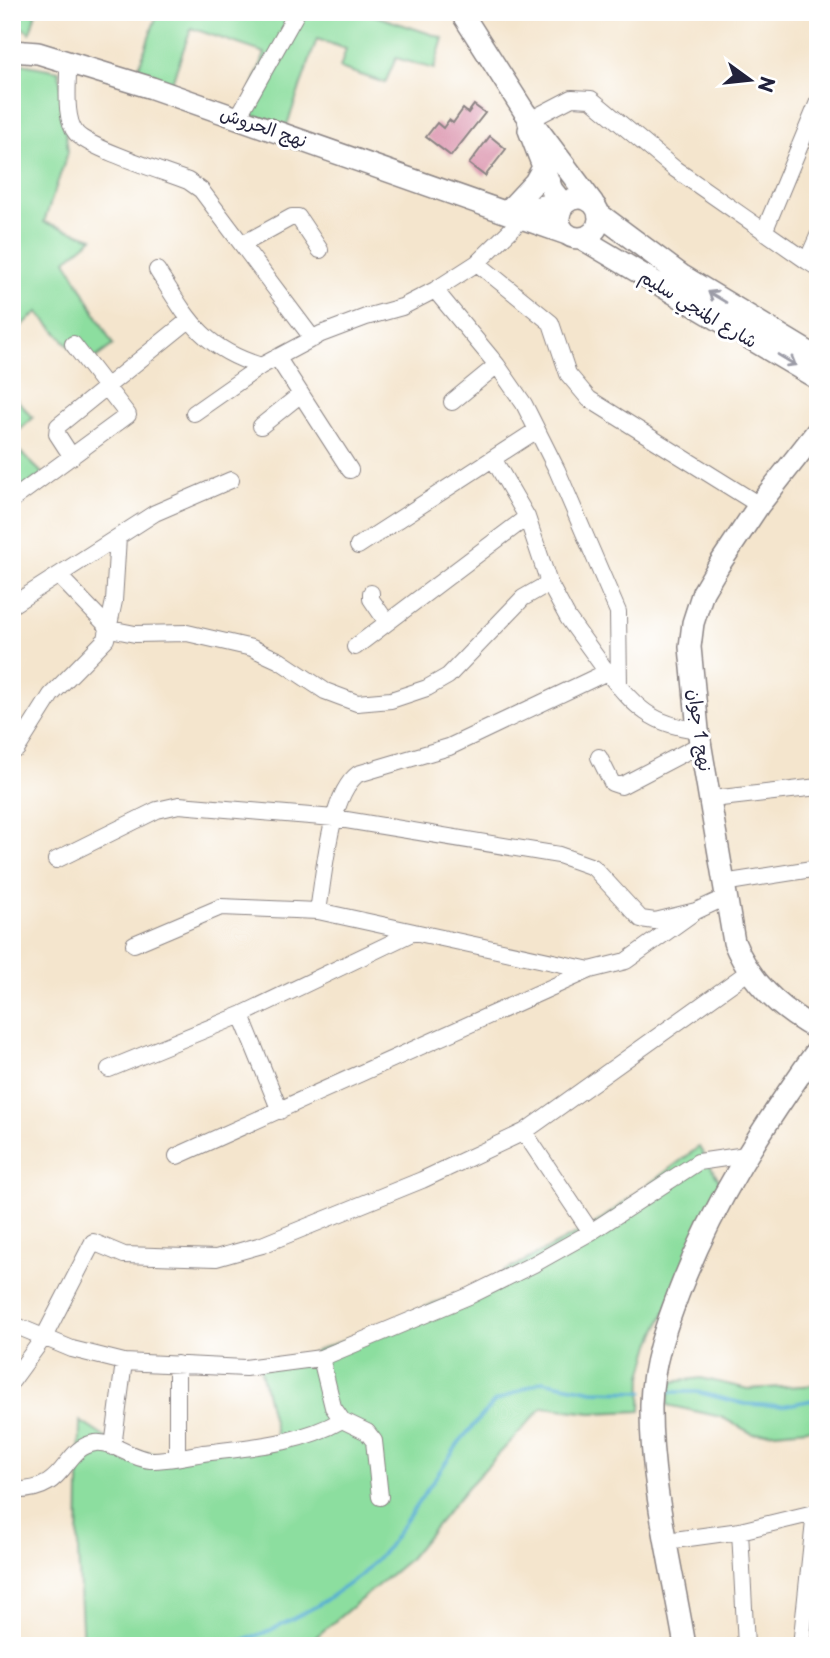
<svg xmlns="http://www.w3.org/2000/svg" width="830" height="1658" viewBox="0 0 830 1658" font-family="'Playpen Sans','Playpen Sans Arabic',sans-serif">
	<rect width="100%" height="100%" fill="#fff"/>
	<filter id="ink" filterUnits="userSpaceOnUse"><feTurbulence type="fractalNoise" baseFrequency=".0143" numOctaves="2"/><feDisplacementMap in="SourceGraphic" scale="14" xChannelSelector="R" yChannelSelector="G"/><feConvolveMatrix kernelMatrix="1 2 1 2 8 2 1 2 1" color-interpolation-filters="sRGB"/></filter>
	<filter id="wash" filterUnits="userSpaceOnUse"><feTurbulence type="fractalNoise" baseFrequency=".00686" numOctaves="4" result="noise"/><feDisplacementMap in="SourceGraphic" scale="28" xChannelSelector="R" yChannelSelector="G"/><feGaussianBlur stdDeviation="1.57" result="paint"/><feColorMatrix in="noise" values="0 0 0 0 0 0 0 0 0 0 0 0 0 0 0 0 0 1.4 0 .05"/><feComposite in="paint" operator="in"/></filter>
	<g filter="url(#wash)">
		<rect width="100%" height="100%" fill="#f4e5cd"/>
		<path fill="#8cde9f" stroke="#57806d" stroke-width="2" d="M12,12H36L30,33L12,21Z
			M158,12H364L443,38L434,69L396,58L385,83L340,68L346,49L317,39L286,128L244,112L265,53L191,28L170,88L136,75Z
			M12,62L59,71L68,152L44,222L93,238L66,260L113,345L86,365L38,312L12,334Z
			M12,394L33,418L12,437Z
			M12,444L43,474L12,496Z
			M699,1147L721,1183L651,1344L642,1376L641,1411L591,1413L543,1407L467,1488L408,1560L305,1646H83L78,1552L80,1421L126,1451L187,1456L277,1438L260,1367L309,1354L475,1287L595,1224Z
			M701,1378L748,1389L818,1385V1428L753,1434L721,1417L667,1405L672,1382Z"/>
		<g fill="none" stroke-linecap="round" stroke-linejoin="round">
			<path stroke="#55add2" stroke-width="3.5" d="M657,1392H697L745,1404L782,1406L818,1399
				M229,1646L271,1630L317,1606L360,1576L388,1547L461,1440L494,1402L542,1381L593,1391L643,1392"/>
		</g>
		<g id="blocks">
			<path fill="#d98ea9" d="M474,105L485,113L451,156L426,137L437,123L443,128L449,120L453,123L463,109L468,113Z
				M490,136L506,149L485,176L469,164Z"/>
		</g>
	</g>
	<g filter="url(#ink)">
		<use href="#blocks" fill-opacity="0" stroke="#8b8484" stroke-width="2"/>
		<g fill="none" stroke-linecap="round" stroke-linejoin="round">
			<defs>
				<path id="street" d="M68,62C69,81 63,117 76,133C90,149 165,172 188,181L201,190L313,339
					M238,117L297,12
					M526,122L572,98L591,99L675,169L807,261
					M764,232L818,102
					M818,236L807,261L818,268
					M243,244L292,217H298L320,250
					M477,263L551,323L568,374L589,399L759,505
					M157,270C188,319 202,348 261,366
					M435,290L497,365L524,404L557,470L618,612L619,687
					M277,357L350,470
					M452,402L497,365
					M194,413L261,366L321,334L366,317L402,307L435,290L477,263L523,218L525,209
					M261,426L301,394
					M72,457L57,434L58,426L189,320
					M494,460L527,517L549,583L568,618L607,672
					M12,500L128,415L73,344
					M358,546L537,430
					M59,576L110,629L135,634L187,633L252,648L280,661L325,691L357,703L391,700L427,688L448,676L523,598L549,583
					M371,593V599L386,621
					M12,605L155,513L231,480
					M355,647L527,517
					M17,749L51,695L106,639L114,601L118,537
					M599,757L612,783L621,786L703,743
					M712,799L818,787
					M56,860L157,810L179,805L334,818L559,855L593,867L641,919L655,921L696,911
					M723,883L818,868
					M318,911C324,877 329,795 358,774L449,747L607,672C635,707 652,725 698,730
					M134,944L221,907L318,911L414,932
					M241,1015L280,1111
					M109,1069L241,1015L414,932L590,970L626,961L696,911L724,898
					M524,1132L591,1232
					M177,1156L590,970
					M12,1324L72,1349L124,1362L245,1368L321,1358L469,1296L534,1264L591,1232L698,1162L746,1155
					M321,1358L333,1407L342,1420L367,1432L374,1441L380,1497
					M177,1364V1457
					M12,1381L44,1337L93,1242L124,1255L216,1258L262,1245L422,1180L524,1132L748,972
					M113,1447L124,1362
					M12,1490C69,1493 61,1448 95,1443C114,1441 131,1459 150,1460C168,1460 186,1456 203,1453C251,1447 300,1444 342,1420
					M667,1541L740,1531
					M746,1646L740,1531L818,1512
					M801,1646L815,1512"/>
				<path id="secondary" d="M461,12L524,111L593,203
					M12,51L38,53L152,88L567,234
					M529,130L552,190L564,205
					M559 218a20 20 0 1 1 40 0a20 20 0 1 1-40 0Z
					M507,212L535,182L544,166
					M513,214L543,206L562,207
					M599,214L681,275L818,358
					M581,238L818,379
					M818,430L759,505L719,565L703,592L693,623L690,647L698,730L734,942C750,982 781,1010 818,1030
					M685,1646C672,1567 650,1485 651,1404C652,1364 665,1329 679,1292C713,1203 763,1126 818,1049"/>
			</defs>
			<use href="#street" stroke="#8b8484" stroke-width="18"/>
			<use href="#secondary" stroke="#8b8484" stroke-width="24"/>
			<use href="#street" stroke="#fff" stroke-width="16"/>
			<use href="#secondary" stroke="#fff" stroke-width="21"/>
		</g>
		<defs><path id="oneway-shaft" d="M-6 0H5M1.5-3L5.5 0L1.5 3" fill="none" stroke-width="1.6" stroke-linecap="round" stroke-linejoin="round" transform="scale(1.75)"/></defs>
		<g stroke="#9c9ca7">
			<use href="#oneway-shaft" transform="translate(717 297) rotate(-149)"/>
			<use href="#oneway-shaft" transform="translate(787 360) rotate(31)"/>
		</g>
	</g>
	<g text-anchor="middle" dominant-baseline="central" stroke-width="6" stroke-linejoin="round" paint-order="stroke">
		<g font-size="18" fill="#22223b" stroke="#fff">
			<text transform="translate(264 126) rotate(19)">نهج الحروش</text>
			<text transform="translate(699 308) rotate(31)">شارع المنجي سليم</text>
			<text transform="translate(701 730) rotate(82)">نهج 1 جوان</text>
		</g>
	</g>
	<rect width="830" height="1658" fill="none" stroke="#fff" stroke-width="42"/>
	<g transform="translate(750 80) rotate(105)" stroke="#ffffff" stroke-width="5" paint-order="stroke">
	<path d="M0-5L12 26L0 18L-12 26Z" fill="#22223b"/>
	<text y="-10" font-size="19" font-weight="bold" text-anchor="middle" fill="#22223b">N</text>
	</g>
</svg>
